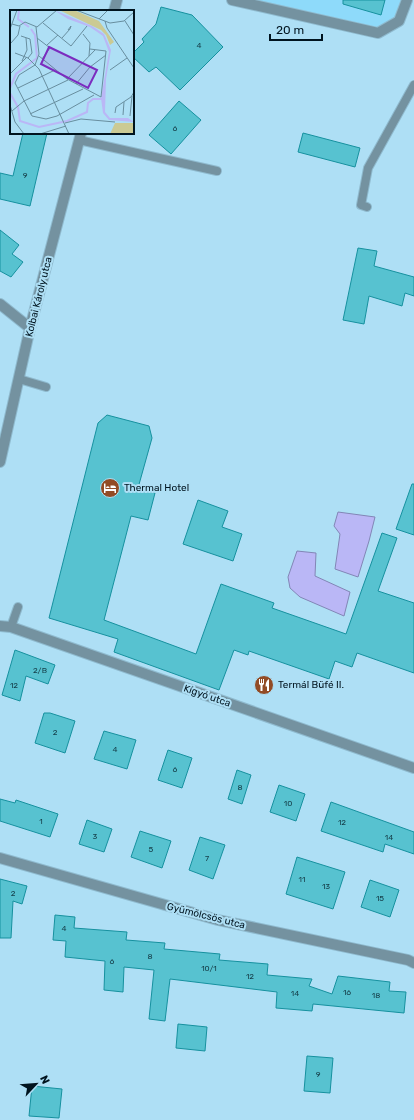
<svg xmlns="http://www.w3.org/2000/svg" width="414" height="1120" viewBox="0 0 414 1120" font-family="Rubik,sans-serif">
	<rect width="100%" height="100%" fill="#aedff5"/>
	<path fill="#8edafa" d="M232,0H407L399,21L378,33Z"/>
	<path fill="#bab7f6" stroke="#8286b6" d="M338,512L375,517L369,541L358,577L335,569L340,534L334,526Z
		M297,551L316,553L315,576L350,592L344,616L300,597L290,588L288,577Z"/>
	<path fill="#57c2d0" stroke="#16919f" d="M343,0H385L381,15L343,4Z
		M161,7L192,15L223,47L180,90L156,67L149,72L133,57V53L144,42L142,39L156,24Z
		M179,101L201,120L171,154L149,135Z
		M23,133H47L30,206L0,199V173L13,176Z
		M303,133L360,148L355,167L298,152Z
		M0,230L19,245L12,254L23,262L11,277L0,271Z
		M358,248L377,251L374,266L414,277V296L405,293L402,306L369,296L364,324L343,320Z
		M107,415L149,426L152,438L138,488L155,493L148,520L131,516L104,620L196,654L221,584L274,603L272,608L346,634L382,533L397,538L378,591L414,603V673L357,653L352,667L335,661L329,679L249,651L248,655L234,650L219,690L114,652L118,639L49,618L98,423Z
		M412,484H414V535L396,529Z
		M198,500L228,511L222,527L242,534L233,561L183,544Z
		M15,650L55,665L48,684L26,676L20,701L2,695Z
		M44,713H50L75,721L65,753L35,743Z
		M104,731L136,740L127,769L94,759Z
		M168,750L192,758L182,788L158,780Z
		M237,770L251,775L242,804L228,799Z
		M279,785L305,794L296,821L270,812Z
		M0,799L15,803L16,800L58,814L50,837L0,821Z
		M331,802L414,832V854L385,844L383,852L321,831Z
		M87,820L112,829L104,852L79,844Z
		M140,831L171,841L162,868L131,857Z
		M200,837L225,845L213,879L189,870Z
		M297,857L345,872L333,909L286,894Z
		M0,879L27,886L22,904L13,901L11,938H0Z
		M370,880L399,890L390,917L361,907Z
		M55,915L75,917L74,928L127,932L126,940L165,943L164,949L220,954L219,960L268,964L267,975L312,979L309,986L332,994L338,976L390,982L389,991L406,992L404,1013L313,1004L312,1011L276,1008L277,992L170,979L165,1021L149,1019L154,970L124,967L123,992L104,990L105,961L65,957L66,941L53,940Z
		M178,1024L207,1027L205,1051L176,1048Z
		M307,1056L333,1058L330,1093L304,1091Z
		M32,1086L62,1089L59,1118L29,1116Z"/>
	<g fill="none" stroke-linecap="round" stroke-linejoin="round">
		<defs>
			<path id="service" d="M79,140L217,171
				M367,207L361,205L368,168L414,85
				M19,379L46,387
				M11,627L18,607"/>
			<path id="minor" d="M232,0L378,33L399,21L407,0
				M114,11L117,0
				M0,304L30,328
				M0,462L30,328L81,133
				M0,626L11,627L414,768
				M0,858L218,920L408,960L414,963"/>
		</defs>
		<use href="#service" stroke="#8fbace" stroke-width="10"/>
		<use href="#minor" stroke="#8fbace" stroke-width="12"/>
		<use href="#service" stroke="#7492a0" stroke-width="8"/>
		<use href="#minor" stroke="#7492a0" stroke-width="10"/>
	</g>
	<defs>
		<symbol id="hotel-disc" viewBox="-11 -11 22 22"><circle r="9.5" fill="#924b25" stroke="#aedff5"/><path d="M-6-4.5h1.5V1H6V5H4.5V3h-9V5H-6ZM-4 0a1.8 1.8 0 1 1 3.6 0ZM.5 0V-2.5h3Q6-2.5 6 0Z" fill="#fff"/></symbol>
		<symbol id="restaurant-disc" viewBox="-11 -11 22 22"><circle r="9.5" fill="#924b25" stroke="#aedff5"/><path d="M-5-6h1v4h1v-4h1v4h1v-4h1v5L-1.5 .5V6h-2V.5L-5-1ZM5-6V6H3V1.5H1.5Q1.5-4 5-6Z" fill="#fff"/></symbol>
	</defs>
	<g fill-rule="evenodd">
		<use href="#hotel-disc" x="99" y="477" width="22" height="22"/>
		<use href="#restaurant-disc" x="253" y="674" width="22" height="22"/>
	</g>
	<g text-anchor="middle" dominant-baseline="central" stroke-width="4" stroke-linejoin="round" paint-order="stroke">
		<g font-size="8" fill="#16404b">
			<text x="199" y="45">4</text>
			<text x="175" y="128">6</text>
			<text x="25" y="175">9</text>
			<text x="40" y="670">2/B</text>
			<text x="14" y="685">12</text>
			<text x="55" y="732">2</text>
			<text x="115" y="749">4</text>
			<text x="175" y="769">6</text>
			<text x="240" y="787">8</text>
			<text x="288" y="803">10</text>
			<text x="41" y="821">1</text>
			<text x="342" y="822">12</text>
			<text x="95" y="836">3</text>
			<text x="389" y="837">14</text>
			<text x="151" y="849">5</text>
			<text x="207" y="858">7</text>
			<text x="302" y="879">11</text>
			<text x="326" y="886">13</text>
			<text x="13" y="893">2</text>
			<text x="380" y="898">15</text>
			<text x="64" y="928">4</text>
			<text x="150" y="956">8</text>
			<text x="112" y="961">6</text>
			<text x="209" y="968">10/1</text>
			<text x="250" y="976">12</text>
			<text x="347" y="992">16</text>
			<text x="295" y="993">14</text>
			<text x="376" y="995">18</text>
			<text x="318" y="1074">9</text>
		</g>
		<g font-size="10" fill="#00141f" stroke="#aedff5">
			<text transform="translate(39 297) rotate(-76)">Kolbai Károly utca</text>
			<text transform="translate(207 696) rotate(19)">Kígyó utca</text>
			<text transform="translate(206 916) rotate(14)">Gyümölcsös utca</text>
		</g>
		<g font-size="10" fill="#00141f" stroke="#aedff5" text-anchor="start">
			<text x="124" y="488">Thermal Hotel</text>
			<text x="278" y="685">Termál Büfé II.</text>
		</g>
	</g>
	<g transform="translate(10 10)">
		<rect width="124" height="124" fill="#aedff5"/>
		<path d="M49,0H64L89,11L104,32L100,35L96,25L91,20ZM105,113H124V124H100Z" fill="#cbca94"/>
		<path d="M44,0L82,16L94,24L101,40L96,69L95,102L100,108H118L124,112L99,110L93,103L91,88L99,42L93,26L80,17L58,9Z" fill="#bab7f6"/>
		<path fill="none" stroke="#bab7f6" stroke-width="2" d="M9,0L8,9L19,17M0,78L6,64L27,48L25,25L21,19M0,83L8,97L10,111L29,117L57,111L77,102L78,93L83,89H93"/>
		<path fill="none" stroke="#688e9f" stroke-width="1" d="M66,0L100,13L114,11L124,2M89,9L98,0M95,11L97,18L124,58M115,11L124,25M33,13L61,36L77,16M2,14L9,16L15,12L27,17L47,0M0,19L7,0M73,24L80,33L79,46M11,26L20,29L22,43L18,48M27,28L40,38L32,49M52,28L60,19L61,16L58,20M1,33L8,25L10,16M37,35L48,25M5,43L18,48L29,59L59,124M29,46L57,69L91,87L96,41L80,39M12,51L17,40L16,28M25,55L9,65L5,73L22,106L36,109L47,106L84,85M25,55L29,44L26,17M100,60L117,48M0,64L17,47M57,69L85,40M66,74L80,57L96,45M8,78L45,60M0,95L5,112L14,124M2,101L14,91L58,70M105,103L106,97L121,87L124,82M20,104L73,79M113,105L114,92M120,106L122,86M55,113L71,109L105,112M30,124L56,116"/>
		<path fill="#7b2cbf" fill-opacity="0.15" stroke="#7b2cbf" stroke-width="2" d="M39,37L87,60L78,78L31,54Z"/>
		<rect width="124" height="124" fill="none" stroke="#00141f" stroke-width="2"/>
	</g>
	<g transform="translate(36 1084) rotate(64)" stroke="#aedff5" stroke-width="3" paint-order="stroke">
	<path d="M0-3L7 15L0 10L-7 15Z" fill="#00141f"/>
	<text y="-6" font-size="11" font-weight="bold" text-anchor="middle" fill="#00141f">N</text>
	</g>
	<path d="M270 34v6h52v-6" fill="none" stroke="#00141f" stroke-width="2"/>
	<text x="276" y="34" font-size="12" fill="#00141f" stroke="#aedff5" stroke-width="3" paint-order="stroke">20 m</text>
</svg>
